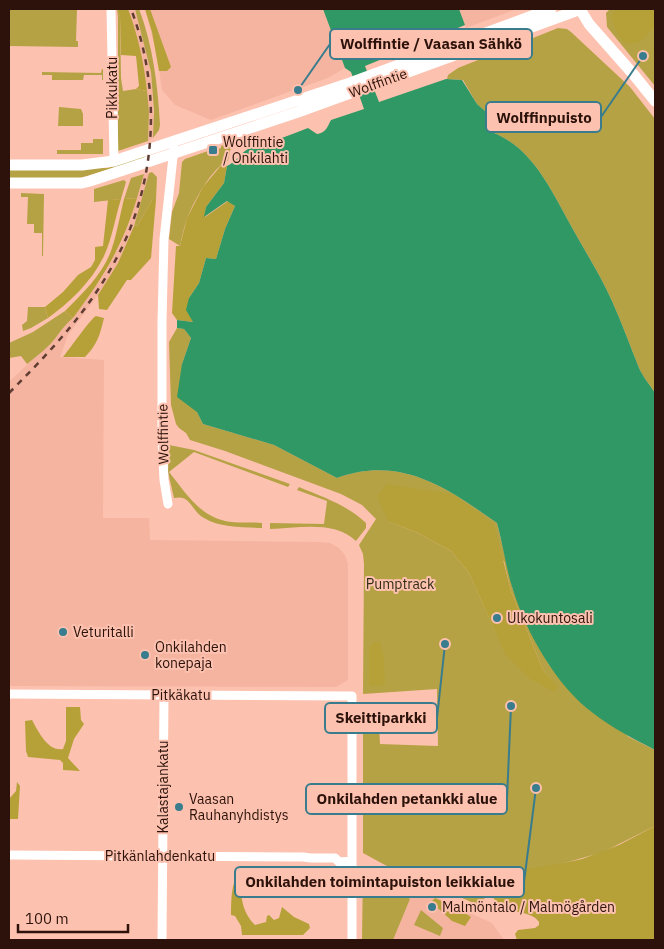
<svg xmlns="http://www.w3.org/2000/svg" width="664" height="949" viewBox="0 0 664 949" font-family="'IBM Plex Sans',sans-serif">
	<rect width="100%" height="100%" fill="#fdc1af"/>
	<path fill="#f5b4a0" d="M128,9H134L137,17L151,72L154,126L153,138L148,141L149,112L137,37Z
		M145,9H323L345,68L328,78L211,120L175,105L162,90L157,55Z
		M459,9H517L466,28Z
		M149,173L138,214L118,263L98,295L68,335L60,357L104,360L103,518H149L150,540L320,542L330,543L339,548L345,555L348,564V680L336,687L9,686V382L58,335L59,330L73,318L103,276L120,245L129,224L144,174Z
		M414,887L492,923L504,940H393L410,899L408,896Z"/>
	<path fill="#b5a244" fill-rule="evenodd" d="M9,9H77L76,41H78V47L9,46Z
		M117,9L120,17L121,78L123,91L136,89L147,91L149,112L148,141L118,151V17Z
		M135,9H139C153,45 158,87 160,125L159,130L153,138L154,111L151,72Z
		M610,9H655V86L607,27L606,13Z
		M558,28L567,29L571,32L630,87L655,119V393C650,385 643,377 639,368C630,346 622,323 612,301C600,274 584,250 570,224C551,190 533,149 494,133L485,111L477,104L463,80L447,79L448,75L458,68Z
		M102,69H103V80H102V75H84L83,80H52V75H42V72L101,73Z
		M59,107L81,109L83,114V126H58Z
		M93,139H103V154H57V150H81V143H93Z
		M229,143L231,147L228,161C213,166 192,204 187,219C184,227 182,237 180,246L169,239L172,212L179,193L182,162L185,159L208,151L209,152L221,148V146Z
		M145,155V159L80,178L9,179V169L108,168Z
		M152,172L157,177L156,200H152L138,225L134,226L149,173Z
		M144,174L137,198L124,199L131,178Z
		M124,180L126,182L121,199L94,202V189Z
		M21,193L44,194L43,256H42V233H34V224H27L28,197H21Z
		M28,307H45L48,318L31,328L23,331L22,325L27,321Z
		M65,311L73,318C66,324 62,329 57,336C49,347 37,356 27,364L21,356L9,358V343L33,332Z
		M177,328L184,329L191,338L182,364L197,412L203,424L274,445L337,478C401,455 447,488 497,523L513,590L528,627L549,665L629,737L655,750V826L603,852L491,884L490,895L476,904L385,865L363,853V706H378L380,744L438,746L437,689L363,694L364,564L363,554L359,545L376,519L362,505L341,494L225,451L190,440L186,433L179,428L176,424L171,405L169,342ZM388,521L504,561L511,591L543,670L557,687L496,633L469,573L451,551L418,533Z
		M169,445L194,450L290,484L288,487L194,452L169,472C187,494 200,518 231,522C241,523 252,522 262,523V528C244,527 220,528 204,518C191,511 191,494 174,498L168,472Z
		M299,487C323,497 347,505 366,523V528L356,541C335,520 297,528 270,529V523L324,524L327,501L297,490Z
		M363,869L378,875L410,899L393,940H362Z
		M421,910L443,928L440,936L414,925Z"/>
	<path fill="#b6a139" d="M117,9H128C138,35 144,63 147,91L136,89L139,86L136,56L121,55L120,17Z
		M145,9H150L171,67L167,71H159L152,32Z
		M616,9H655V27C649,31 646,38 641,41C622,52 615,30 611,17Z
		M223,163L227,166L224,183L206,207L205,217L228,201L235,206L225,229L216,259L206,258L199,283L189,298L193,322L177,320L172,313L176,246H180L187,218L203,187Z
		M137,198C123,246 103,278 73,318L65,311C83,293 104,273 112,248C117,233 120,215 124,199Z
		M121,199C115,218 112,240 103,258C91,282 69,303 48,318L45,307L63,292L78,275L91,267L95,260V247L103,246L108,200Z
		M152,200H156L151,258L131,280H127L107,310L99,309L98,295L118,263L134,226L138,225Z
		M96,316L104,318C100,335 97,345 85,357H63C69,350 91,318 96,316Z
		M387,484L453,494L494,524L511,591L543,670L558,687L554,692L532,680L506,656L469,573L451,551L418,533L388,521L377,496Z
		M374,642H380L384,656L385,684L380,686H369V648Z
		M66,707H80L81,720L84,724L74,739L68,758L80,771L63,770V763L60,760L28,757L26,751L25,721L32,720C38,731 48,752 63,749L66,741Z
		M17,782L20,786L18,819H9V799L16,791Z
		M655,826V940H517L515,934L518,930L535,928L539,925V922C533,912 516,913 506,908C499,905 495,900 490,894L491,884L499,875L509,871L559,864L582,859L619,845Z
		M239,871C242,892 239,909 255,925L266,922L267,916L269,915L274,920L279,918L282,907L294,917L309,924L310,928L303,935H242L241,926L235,916L231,915C231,901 231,884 239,871Z
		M435,898L455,907L471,917L465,926L452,921L431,902Z"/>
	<path fill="#2f9865" d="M323,9H459L465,25L365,66L379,102L446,79L462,80L477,104L485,111L494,133C533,149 551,190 570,224C584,250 600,274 612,301C622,323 630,346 639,368C643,377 650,385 655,393V750C634,739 612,728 593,713C557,687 526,632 513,590C506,568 503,545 497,523C447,488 401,455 337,478L274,445L203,424L197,412L177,397L182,364L191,338L184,329L177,328V320L193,322L186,310L189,298L199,283L206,258L216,259L225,229L235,206L227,201L204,217L206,207L224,183L227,166C236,162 242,152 248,149C268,143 288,136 308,128L317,134C325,133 327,128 331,120L364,109L351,72L345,68Z"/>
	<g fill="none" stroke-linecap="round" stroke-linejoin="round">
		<path stroke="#fff" stroke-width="9" d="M111,9L114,161
			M168,504L164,480L162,439V322L164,239L174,148
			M9,694L352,696V940
			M9,855L303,857L311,858H335L339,862L352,861
			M162,940L164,695"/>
		<path stroke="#fff" stroke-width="11" d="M580,9L589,24L634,75L655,101
			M9,165H82L114,161L350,83L551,9
			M9,183H82L90,181L298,112L581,9"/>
		<path stroke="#5f3d33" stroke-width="2.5" stroke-dasharray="6 6" stroke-linecap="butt" d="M9,393C49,353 88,312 115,261C157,184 162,90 131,9"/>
	</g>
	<g fill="#397c8d" stroke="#fdc1af" stroke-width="2">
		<rect x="208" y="145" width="10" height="10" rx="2.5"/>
		<circle cx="497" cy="618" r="5"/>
		<circle cx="63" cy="632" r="5"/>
		<circle cx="145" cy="655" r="5"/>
		<circle cx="179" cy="807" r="5"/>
		<circle cx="432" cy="907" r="5"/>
	</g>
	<g text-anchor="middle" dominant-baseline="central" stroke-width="4" stroke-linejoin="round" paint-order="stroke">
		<g font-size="14" fill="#2c120a" stroke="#fdc1af">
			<text transform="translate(378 83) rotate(-20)">Wolffintie</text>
			<text transform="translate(112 88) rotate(-90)">Pikkukatu</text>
			<text transform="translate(163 434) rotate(-91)">Wolffintie</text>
			<text x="181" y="695">Pitkäkatu</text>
			<text transform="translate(163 787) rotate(-90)">Kalastajankatu</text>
			<text x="160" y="856">Pitkänlahdenkatu</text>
		</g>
		<g font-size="14" fill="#2c120a" stroke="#fdc1af" text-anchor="start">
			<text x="223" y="142">Wolffintie<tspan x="223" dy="16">/ Onkilahti</tspan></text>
			<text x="507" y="618">Ulkokuntosali</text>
			<text x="73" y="632">Veturitalli</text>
			<text x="155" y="647">Onkilahden<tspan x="155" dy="16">konepaja</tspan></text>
			<text x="189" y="799">Vaasan<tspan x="189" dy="16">Rauhanyhdistys</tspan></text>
			<text x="442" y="907">Malmöntalo / Malmögården</text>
		</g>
		<g font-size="14" fill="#312c16" stroke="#fdc1af">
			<text x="400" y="584">Pumptrack</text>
		</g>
	</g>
	<path fill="none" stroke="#397c8d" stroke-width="2" d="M298 90L330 44M643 56L601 117M445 644L437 718M511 706L507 799M536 788L524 882"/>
	<g fill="#397c8d" stroke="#fdc1af" stroke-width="2">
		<circle cx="298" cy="90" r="5"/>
		<circle cx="643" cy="56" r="5"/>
		<circle cx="445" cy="644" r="5"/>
		<circle cx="511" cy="706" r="5"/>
		<circle cx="536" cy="788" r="5"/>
	</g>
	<g fill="#fdc1af" stroke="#397c8d" stroke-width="2">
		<rect x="330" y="29" width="202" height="30" rx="5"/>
		<rect x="486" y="102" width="115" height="30" rx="5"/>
		<rect x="325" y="703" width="112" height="30" rx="5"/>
		<rect x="306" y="784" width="201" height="30" rx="5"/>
		<rect x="235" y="867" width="289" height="30" rx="5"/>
	</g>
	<g font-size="15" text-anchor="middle" font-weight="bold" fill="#2c120a">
		<text x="431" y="49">Wolffintie / Vaasan Sähkö</text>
		<text x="544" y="123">Wolffinpuisto</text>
		<text x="381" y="723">Skeittiparkki</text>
		<text x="407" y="804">Onkilahden petankki alue</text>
		<text x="380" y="887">Onkilahden toimintapuiston leikkialue</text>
	</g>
	<rect width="664" height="949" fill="none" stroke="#2c120a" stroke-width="20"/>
	<path d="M18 924v8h110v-8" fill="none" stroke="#2c120a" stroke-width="2.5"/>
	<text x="25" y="924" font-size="15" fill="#2c120a" stroke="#fdc1af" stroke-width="4" paint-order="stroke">100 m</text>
</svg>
